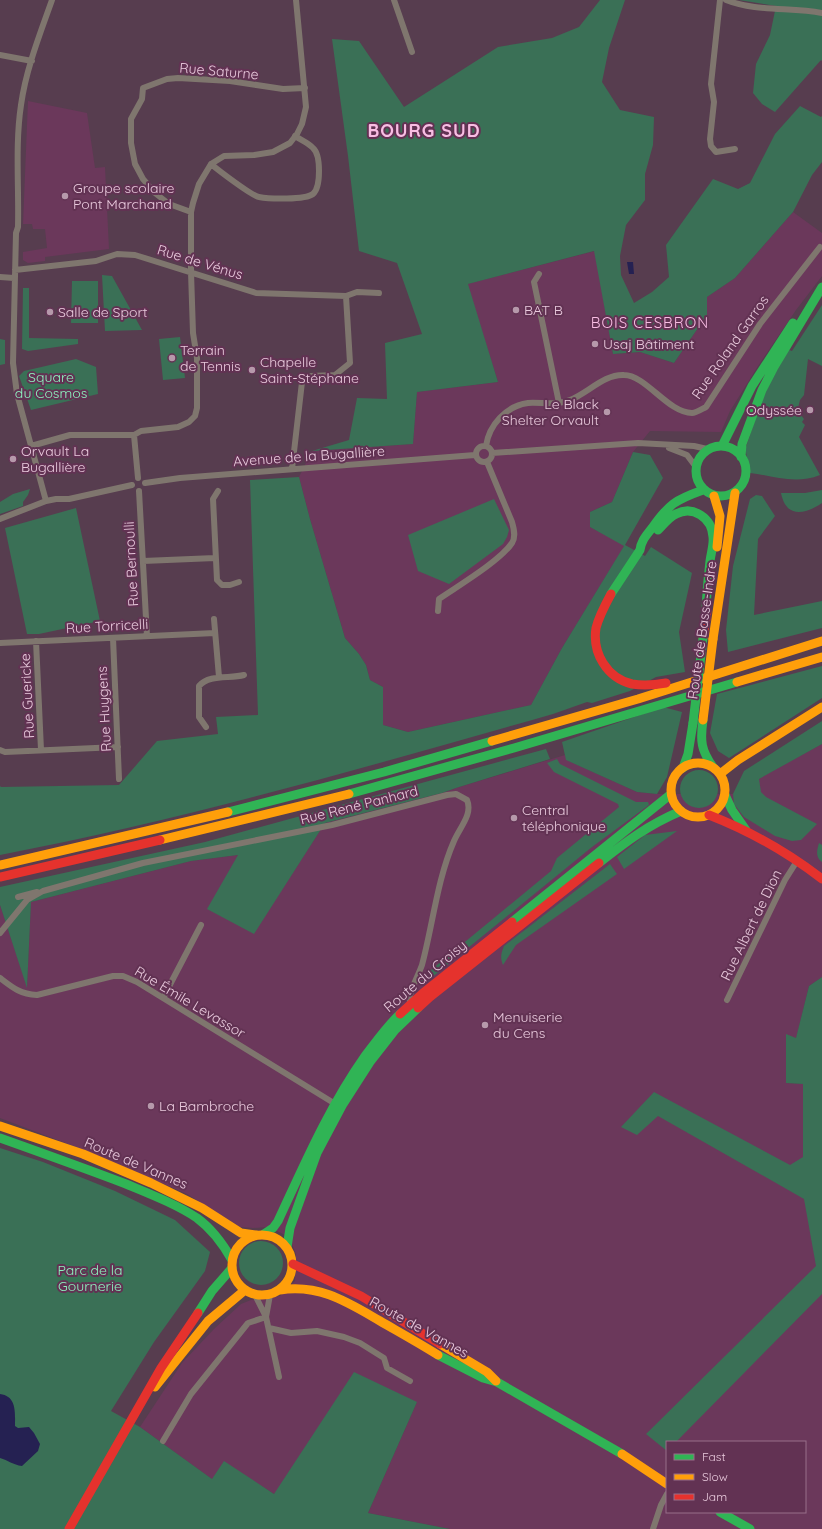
<svg xmlns="http://www.w3.org/2000/svg" width="822" height="1529" viewBox="0 0 822 1529" font-family="Quicksand,sans-serif">
	<rect width="100%" height="100%" fill="#573d4f"/>
	<path fill="#6b385b" fill-rule="evenodd" d="M28,101L87,113L95,168L105,167L109,249L45,257V261L28,263L23,260V252L47,248L45,229H33L32,224H23Z
		M793,212L822,233V276L796,310L758,366L730,411L721,432L650,431L633,452L612,502L590,512V527L625,545L562,648L531,705L408,732L383,725V687L370,680L366,665L359,654L345,638L310,519L299,477L312,451L413,444L417,392L498,382L467,284L595,251L613,354L640,352L674,363L707,315V297L735,278Z
		M822,744V977L809,986L796,1039L786,1035V1083L803,1084V1157L822,1223V1529H450L368,1513L417,1402L274,1494L224,1462L213,1480L140,1427L182,1363L214,1329L241,1304L251,1300L280,1296L295,1281L296,1254L289,1237L269,1227L253,1228L240,1227L187,1194L89,1152L0,1118V905L27,986L31,902L191,861L238,855L253,934L325,823L442,793L456,788L565,755L567,760L637,792L657,794H738L763,776ZM667,1442H805V1512H667Z"/>
	<path fill="#3a7056" d="M600,0H625L609,48L602,82L620,110L654,117L653,145L645,174V200L626,225L620,256L621,275L634,303L652,292L669,277L666,245L713,179L738,189L750,183L775,134L800,106L821,117L822,116V162L812,175L793,212L735,278L707,297V315L674,363L640,352L613,354L594,251L468,284L498,382L417,392L413,444L312,451L349,440L357,398L387,399L385,343L422,334L397,263L359,251L348,156L332,39L359,41L404,107L498,47L552,38L579,27Z
		M739,0H822V61L821,60L775,112L762,104L753,93L756,64L770,35L776,6Z
		M102,275L112,276L142,330L105,331Z
		M72,281H98V323H71Z
		M23,288H29V338L78,339V344L28,351L22,349Z
		M822,305V366L808,359L804,395L800,400L798,408L800,414L804,419L802,422L805,425L799,437L820,475C795,485 775,476 750,473C750,464 745,456 746,447L758,411L769,384L789,350L792,351Z
		M180,337L185,378L163,380L159,339Z
		M0,339L5,340V364L0,365Z
		M76,359L96,367L98,394L31,410L19,376L24,371Z
		M633,452L650,455L663,478L625,545L645,556L651,547L692,573L679,632L685,672L656,677L630,691L592,703L587,702L553,714C370,766 187,819 0,855V786L1,787L119,785L157,741L218,734L216,717L258,715L250,480L299,477L310,519L345,638L359,654L366,665L370,680L383,687V725L408,732L531,705L562,648L624,546L590,527V512L612,502Z
		M30,489L28,495L23,502V506L0,514V502L13,494Z
		M822,490V503C804,515 786,518 781,493H805Z
		M756,495L762,496L775,516L758,539L754,615L822,601V628L728,652L726,630L733,566L750,499Z
		M494,499L509,530L507,537L503,544L449,584L418,571L408,535Z
		M76,508L100,621L39,634H27L5,528Z
		M822,666V698L729,758L718,751L710,733L717,694Z
		M663,707L682,712L667,777L657,794L637,792L566,760L562,742Z
		M822,721V744L759,779L761,792L766,797L817,824L801,840L792,841L775,836L744,817L734,804L733,794L744,771Z
		M546,749L550,759L456,788L442,793L325,823L254,934L207,909L238,855L191,861L31,902L27,988L0,905V887L205,842Z
		M557,759L560,764L636,802H648L649,805L592,847L425,983H421V981L426,974L551,871L557,858L619,807L618,804L554,772L547,763Z
		M680 789a19 19 0 1 1 38 0a19 19 0 1 1-38 0Z
		M677,831L624,869L617,857L645,835Z
		M819,843L822,845V862C815,857 817,850 819,843Z
		M610,864L617,874L516,945L503,965C500,958 501,953 504,946Z
		M822,977V1294L676,1442H667V1451L646,1434L816,1266L804,1199L658,1116L637,1135L621,1127L654,1092L790,1165L803,1157V1084L786,1083V1034L796,1038L809,986Z
		M0,1148L43,1162L115,1191L175,1220L210,1252L205,1271L154,1342L111,1411L140,1427L212,1479L224,1461L274,1494L354,1372L417,1402L368,1513L450,1529H0Z
		M239 1263a22 22 0 1 1 44 0a22 22 0 1 1-44 0Z"/>
	<path fill="#252152" d="M627,262H633L634,274H629Z
		M0,1394C17,1396 15,1413 15,1426L18,1428L29,1427L34,1433L40,1444L38,1451L22,1466C13,1465 8,1460 0,1458Z"/>
	<g fill="none" stroke-linecap="round" stroke-linejoin="round">
		<path stroke="#7f766e" stroke-width="6" d="M394,0L412,52
			M720,0L711,84L714,102L710,139L711,146L716,152L735,149
			M726,0C756,12 791,7 822,13
			M0,55L32,61
			M211,164C218,170 252,196 259,197C269,199 305,200 313,194C321,187 321,155 313,148C309,143 301,140 295,136
			M191,212L169,204L155,193L143,179L135,164L131,143V119L142,99L143,88L167,79L178,78L230,81L283,89L305,88
			M15,270L96,261L117,254L135,255L256,293L346,296L357,292L379,293
			M539,274L534,282L559,403
			M0,277L14,278
			M476 454a8 8 0 1 1 16 0a8 8 0 1 1-16 0Z
			M31,446L70,435H134
			M486,446C489,425 506,406 528,403C542,402 556,406 570,400C588,393 604,374 624,375C646,375 668,413 692,413C696,413 702,409 706,407L760,324L820,247
			M669,448L687,455L696,467
			M492,453L638,443L694,446L707,449
			M292,469L302,382L311,376L335,375L350,363L346,296
			M138,478L134,435L141,431L178,427L189,422L195,416L197,408V358L193,333L191,272V212L193,203L199,184L211,164L224,156L254,155L273,152L290,143L297,134L302,124L306,107L296,0
			M145,483L180,478L475,455
			M139,491L147,636
			M218,491L213,499L217,580L222,585H230L239,582
			M46,501L17,394L13,363L16,233L18,227C19,186 15,145 21,105C26,69 40,34 52,0
			M0,519L46,501L56,499H69L132,485
			M143,561L215,558
			M438,611L439,599C458,586 500,561 512,543C516,537 514,529 512,522L487,462
			M214,619L219,677
			M113,638L119,779
			M36,641L41,750
			M0,643L215,633
			M206,727L199,717V686C209,674 230,679 244,675
			M0,750L5,752L118,747
			M18,897L37,892
			M0,933L27,900L43,891L143,863L332,825L447,795L456,794L467,800C473,814 460,827 454,841C437,880 433,924 422,965C418,976 412,986 409,999L414,1006
			M0,978C13,988 20,994 37,995L113,976H123L137,982L337,1105
			M163,998L201,925
			M727,1000L785,880L797,861
			M255,1295L266,1317L279,1377
			M266,1317L270,1295
			M269,1328L291,1333L317,1331L344,1337L360,1343L384,1358L387,1368L410,1381
			M163,1441L191,1394L248,1323L266,1317
			M653,1529L661,1505L667,1494"/>
		<path stroke="#30b455" stroke-width="9" d="M696 471a25 25 0 1 1 50 0a25 25 0 1 1-50 0Z
			M722,446L752,386L793,323
			M741,457L742,444L762,390L774,367L822,287
			M658,530C664,524 669,517 676,514C693,505 712,518 713,537C714,544 711,553 710,561C708,580 706,597 706,616
			M611,594L640,550C641,541 646,536 652,528C669,504 675,500 703,490
			M703,720C700,741 701,750 713,767
			M683,768L688,754L693,723
			M349,794L514,748L737,682
			M725,795L732,810L746,830
			M228,812L384,772L492,741
			M599,863C627,841 648,825 681,811
			M512,922L671,794
			M0,1138C42,1153 84,1168 126,1184C150,1194 176,1204 197,1218C212,1229 223,1244 232,1260
			M264,1234L273,1228L278,1221C304,1165 329,1107 365,1056C376,1042 387,1026 400,1014
			M287,1247L290,1228L317,1153L343,1104L370,1062L395,1030L418,1008
			M198,1313L212,1291L232,1268
			M438,1355L483,1378L497,1382L622,1454
			M720,1512L750,1529"/>
		<path stroke="#ff9f0a" stroke-width="9" d="M714,496L720,516L717,547
			M713,639L735,493
			M737,682L822,657
			M492,741L638,699L822,641
			M671 790a27 27 0 1 1 54 0a27 27 0 1 1-54 0Z
			M720,774L738,760L822,707
			M160,840L349,794
			M0,865L228,812
			M0,1126L83,1154L151,1183L202,1208L241,1233L256,1235
			M232 1265a30 30 0 1 1 60 0a30 30 0 1 1-60 0Z
			M280,1290C320,1284 347,1302 380,1321C399,1332 419,1343 438,1355
			M440,1344L487,1372L496,1381
			M155,1387L208,1321L245,1290
			M622,1454L667,1484"/>
		<path stroke="#e5322d" stroke-width="9" d="M611,594C605,605 599,616 596,628C592,653 607,678 632,684C644,686 655,685 666,683
			M703,638L707,611
			M709,815C750,831 787,852 822,879
			M0,877L160,840
			M418,1008L430,997L599,863
			M400,1014L423,993L512,922
			M293,1264L361,1296L440,1344
			M69,1529L161,1368L198,1313"/>
		<path stroke="#30b455" stroke-width="9" d="M693,723L703,638"/>
		<path stroke="#ff9f0a" stroke-width="9" d="M703,720L713,639"/>
	</g>
	<g fill="#b699ab" stroke="#623253" stroke-width="1.5">
		<circle cx="65" cy="196" r="4"/>
		<circle cx="516" cy="310" r="4"/>
		<circle cx="50" cy="312" r="4"/>
		<circle cx="595" cy="344" r="4"/>
		<circle cx="172" cy="358" r="4"/>
		<circle cx="252" cy="370" r="4"/>
		<circle cx="810" cy="410" r="4"/>
		<circle cx="607" cy="412" r="4"/>
		<circle cx="13" cy="459" r="4"/>
		<circle cx="514" cy="818" r="4"/>
		<circle cx="485" cy="1025" r="4"/>
		<circle cx="151" cy="1106" r="4"/>
	</g>
	<g text-anchor="middle" dominant-baseline="central" stroke-width="4" stroke-linejoin="round" paint-order="stroke">
		<g font-size="14" fill="#e9cadd" stroke="#623253">
			<text transform="translate(219 71) rotate(5)">Rue Saturne</text>
			<text transform="translate(200 262) rotate(17)">Rue de Vénus</text>
			<text transform="translate(730 347) rotate(-55)">Rue Roland Garros</text>
			<text transform="translate(309 456) rotate(-4)">Avenue de la Bugallière</text>
			<text transform="translate(131 564) rotate(-93)">Rue Bernoulli</text>
			<text transform="translate(107 626) rotate(-3)">Rue Torricelli</text>
			<text transform="translate(702 630) rotate(-82)">Route de Basse-Indre</text>
			<text transform="translate(27 696) rotate(-93)">Rue Guericke</text>
			<text transform="translate(104 709) rotate(-93)">Rue Huygens</text>
			<text transform="translate(359 805) rotate(-14)">Rue René Panhard</text>
			<text transform="translate(751 925) rotate(-64)">Rue Albert de Dion</text>
			<text transform="translate(425 976) rotate(-40)">Route du Croisy</text>
			<text transform="translate(190 1002) rotate(31)">Rue Émile Levassor</text>
			<text transform="translate(136 1163) rotate(23)">Route de Vannes</text>
			<text transform="translate(419 1327) rotate(29)">Route de Vannes</text>
		</g>
		<g font-size="14" fill="#e9cadd" stroke="#623253" text-anchor="start">
			<text x="73" y="188">Groupe scolaire<tspan x="73" dy="16">Pont Marchand</tspan></text>
			<text x="524" y="310">BAT B</text>
			<text x="58" y="312">Salle de Sport</text>
			<text x="603" y="344">Usaj Bâtiment</text>
			<text x="180" y="350">Terrain<tspan x="180" dy="16">de Tennis</tspan></text>
			<text x="260" y="362">Chapelle<tspan x="260" dy="16">Saint-Stéphane</tspan></text>
			<text x="599" y="404" text-anchor="end">Le Black<tspan x="599" dy="16">Shelter Orvault</tspan></text>
			<text x="802" y="410" text-anchor="end">Odyssée</text>
			<text x="21" y="451">Orvault La<tspan x="21" dy="16">Bugallière</tspan></text>
			<text x="522" y="810">Central<tspan x="522" dy="16">téléphonique</tspan></text>
			<text x="493" y="1017">Menuiserie<tspan x="493" dy="16">du Cens</tspan></text>
			<text x="159" y="1106">La Bambroche</text>
		</g>
		<g font-size="14" fill="#8df4bf" stroke="#623253">
			<text x="51" y="377">Square<tspan x="51" dy="16">du Cosmos</tspan></text>
			<text x="90" y="1270">Parc de la<tspan x="90" dy="16">Gournerie</tspan></text>
		</g>
		<g font-size="15" letter-spacing="1" fill="#f8bde3" stroke="#623253">
			<text x="650" y="322">BOIS CESBRON</text>
		</g>
		<g font-size="18" font-weight="bold" letter-spacing="1" fill="#f8bde3" stroke="#623253">
			<text x="424" y="130">BOURG SUD</text>
		</g>
	</g>
	<rect x="666" y="1441" width="140" height="72" fill="#623253" stroke="#986f8a"/>
	<rect x="674" y="1454" width="20" height="6" fill="#30b455" stroke="#986f8a"/>
	<text x="702" y="1461" font-size="12" fill="#e9cadd">Fast</text>
	<rect x="674" y="1474" width="20" height="6" fill="#ff9f0a" stroke="#986f8a"/>
	<text x="702" y="1481" font-size="12" fill="#e9cadd">Slow</text>
	<rect x="674" y="1494" width="20" height="6" fill="#e5322d" stroke="#986f8a"/>
	<text x="702" y="1501" font-size="12" fill="#e9cadd">Jam</text>
</svg>
